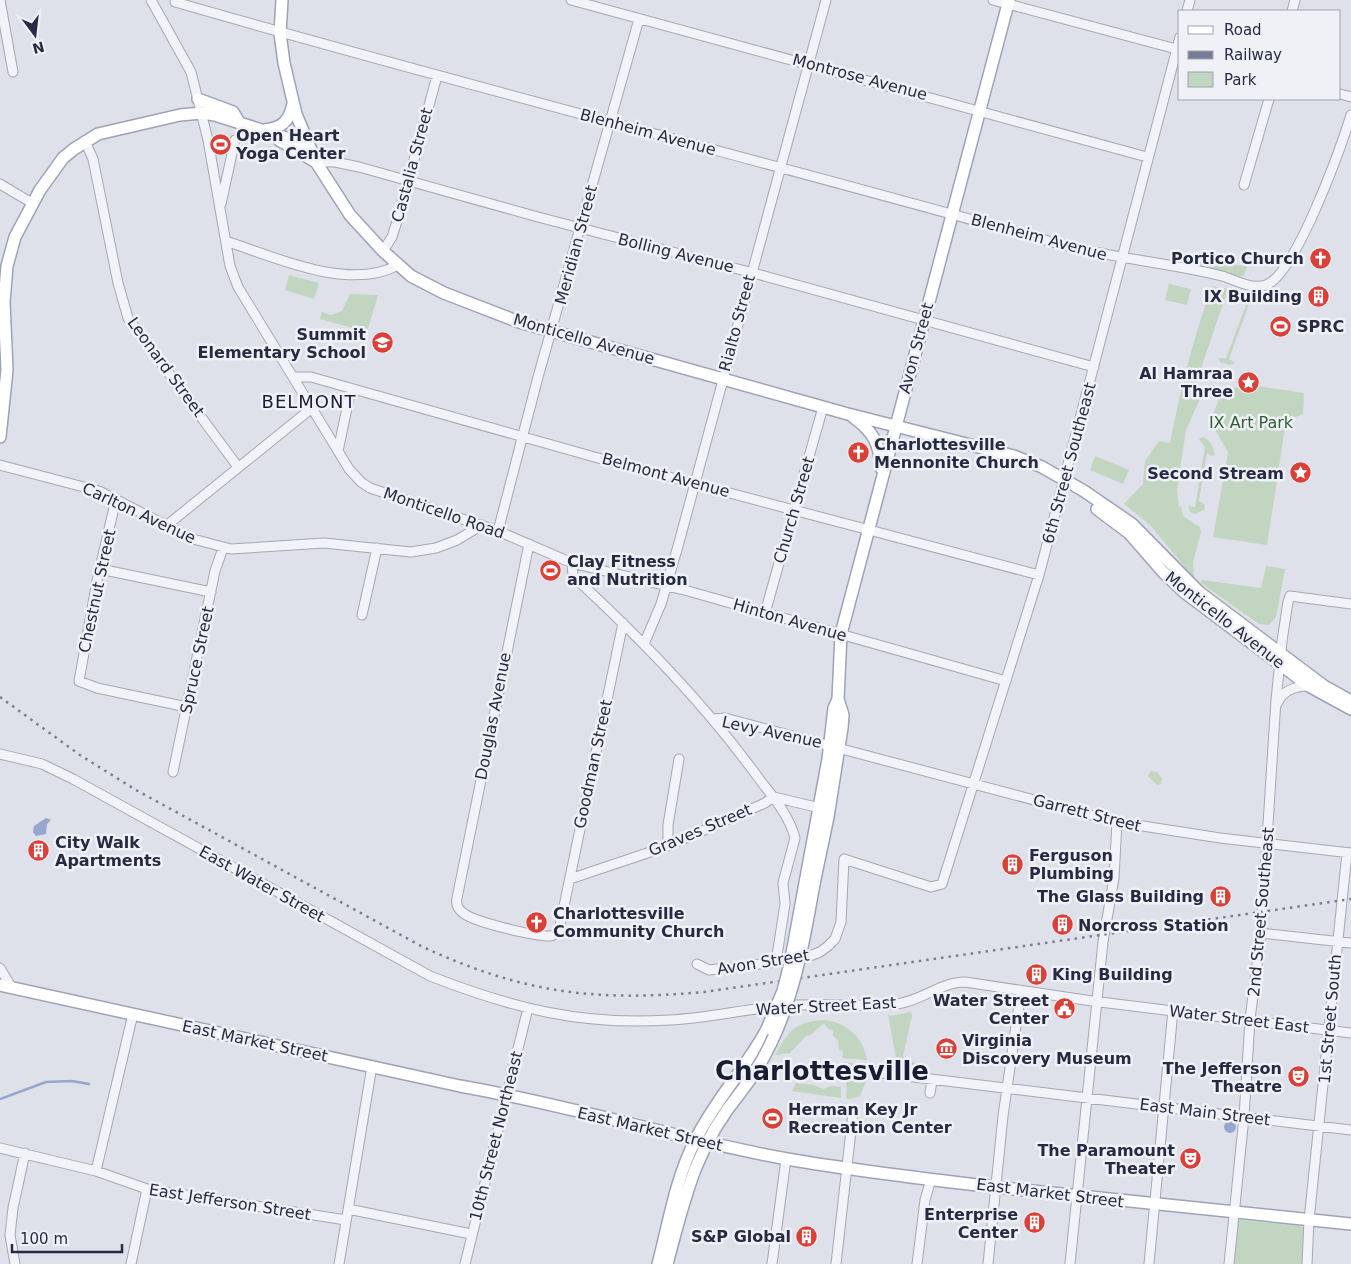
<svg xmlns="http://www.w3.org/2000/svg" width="1351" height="1264" viewBox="0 0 1351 1264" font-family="'DejaVu Sans',sans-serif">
	<rect width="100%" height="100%" fill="#dfe1ea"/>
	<path fill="#c1d5c0" d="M1181,253L1183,259L1245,266L1246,258L1250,259L1244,275L1239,277L1181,265L1178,261Z
		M289,275L319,283L314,299L285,290Z
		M1169,284L1191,289L1187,305L1165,300Z
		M1212,286L1228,289L1192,395L1200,399L1186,430L1177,490L1179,509L1181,505L1183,516L1200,527L1201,532L1193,562L1194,578L1150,525L1124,504L1143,484L1145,461L1159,441L1170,443C1181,387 1193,339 1212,286Z
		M1245,291L1254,294L1257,300L1256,303L1250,301L1229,359L1235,363L1230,365L1220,362L1219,358H1226L1248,300L1241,297Z
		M350,294L378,295L367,332L320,319L322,312L331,315L342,311Z
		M1257,386L1304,393L1303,414L1286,421L1267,545L1213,537L1228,452L1210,421L1224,387L1242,388Z
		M1203,437C1210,439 1214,448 1215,455L1211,456L1207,453L1199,500L1205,505L1204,510L1195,514L1190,512L1188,506L1195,507L1205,447L1199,439Z
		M1095,456L1129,470L1123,484L1090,470Z
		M1266,566L1285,569L1276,617L1269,625L1259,624L1201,583L1202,580L1261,588Z
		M1151,771L1157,772L1162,778L1161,784L1157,785L1148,776Z
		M911,1012L912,1016L903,1056L923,1068L897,1064L888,1014L890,1016Z
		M824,1020C846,1022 864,1037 867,1060L842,1058L843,1052L839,1049L838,1040L833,1036V1031L827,1028L824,1023L812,1034L806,1036L790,1053L775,1055C788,1032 795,1021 824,1020Z
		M844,1062L869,1066L867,1079L860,1096L849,1099L846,1098L847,1089L845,1079L848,1076L845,1070L846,1065Z
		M796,1083L814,1085L823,1089L831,1086L841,1087V1098L792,1091Z
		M1240,1220L1301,1226L1305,1230L1303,1264H1234L1238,1221Z"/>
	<path fill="#97a6ce" d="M46,818L51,820L47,824L46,834L36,836L33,832L34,826Z
		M1224 1127a6 6 0 1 1 12 0a6 6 0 1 1-12 0Z"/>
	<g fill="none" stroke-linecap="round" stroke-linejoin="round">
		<path stroke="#97a6ce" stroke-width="2.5" d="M0,1099L46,1082L72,1081L89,1084"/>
		<defs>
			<path id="minor" d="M0,0L13,72
				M151,0L191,72L208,140L230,266L238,287L349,469L361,482L370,488L498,531L572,563L688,591L1006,681
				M571,0L1147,157
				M993,0L1180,50
				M175,2C466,86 760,160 1052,242C1108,258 1166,262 1222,276C1235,280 1252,290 1266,285C1296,274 1341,147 1351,115
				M1187,11L1190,0
				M1292,11L1295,0
				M1340,94L1351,97
				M85,141L93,159L118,283L128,318L238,467
				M316,162H335L359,167L538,217L757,274L1094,367
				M0,184L32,203
				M1244,185L1269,99
				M221,204L235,140
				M226,241C274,257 350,292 398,265
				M383,251L392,237L398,218L437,76
				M293,377H311L605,460L1039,575
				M338,451L351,389
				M0,465L99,491L193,539L231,549L324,543L411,552L436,548L457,540L482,525
				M116,499L97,581L79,681L97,688L187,707
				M166,526L312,408
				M498,531L538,377L639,19
				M529,544L457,898C456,903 457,908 462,912C472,922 534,936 550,936C554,936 556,933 559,930L623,623
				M572,563L573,576C640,638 703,702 757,776C771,795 789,814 795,838L783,883L785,904L776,962
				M100,569L211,592
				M765,613L823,407
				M362,615L377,548
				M644,644L661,604L678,546L826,0
				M1277,704C1282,691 1295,686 1309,686
				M714,719L725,718L1117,822L1220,838L1351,853
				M0,754L42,764L73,779L430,976C512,1008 581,1026 670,1020C708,1018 745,1009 783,1006C821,1002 859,1008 897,1004C921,1001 941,982 965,982L1092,1001L1351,1033
				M173,772L215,571L223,548
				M774,797L824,809
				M668,846V825L679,759
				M570,879L668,846L765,803L773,797
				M1261,933L1351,943
				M697,964L709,970L802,959L820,952L828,946L835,939L841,922L844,859L931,887L942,884L1039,575L1180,37
				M0,968L12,988
				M873,1072L1351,1130
				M930,1093L932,1080
				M0,1148L96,1171L147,1189L346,1220
				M96,1171L133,1014
				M348,1209L471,1234
				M15,1264L10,1235L13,1208L25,1153
				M131,1264L147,1189
				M339,1264L372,1066
				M465,1264L528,1008
				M772,1264L786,1159
				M836,1264L853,1113
				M917,1264L925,1200L931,1179
				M988,1264L1003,1116L1021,991
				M1070,1264L1103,942L1114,878L1117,822
				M1149,1264L1173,1010
				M1229,1264L1244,1117L1250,1019L1261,933L1276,700L1282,641L1288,602L1290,596L1351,604
				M1307,1264L1309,1220L1347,853"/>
			<path id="major" d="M282,0L280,33L284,63L296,114L316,162L350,215L383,251L411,276L444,293L519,322L848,414L1014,456L1042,467L1084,491L1132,524L1199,592L1324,686L1351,701
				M198,99L233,112L239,122
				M264,130C282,128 289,122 293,104
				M279,140L316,162
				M853,417C873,431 880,444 881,468
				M0,437L7,370L4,302L7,266L15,237L40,190L63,158L74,149L98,134L180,115L202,113L215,115L308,145
				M1097,509L1129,533L1163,572L1184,592L1309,686L1351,709
				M805,883L828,759L834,708L838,699
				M814,884L828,817L842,728L843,715L838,699L841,634L1009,0
				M0,985L460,1086C570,1105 677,1139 787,1159C856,1171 925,1179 994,1187C1113,1200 1232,1212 1351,1224
				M658,1264C669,1222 676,1177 696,1139C715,1100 746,1068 767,1029
				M667,1264C685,1197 695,1148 740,1093"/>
		</defs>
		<use href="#minor" stroke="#a4a7b5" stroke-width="11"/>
		<use href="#major" stroke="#9da3b7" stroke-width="14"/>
		<use href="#minor" stroke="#f2f3f8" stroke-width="9"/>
		<use href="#major" stroke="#fff" stroke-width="11"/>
		<path stroke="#777d95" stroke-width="2.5" stroke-dasharray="2.5 5" stroke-linecap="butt" d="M0,697L80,755L136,790L421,946C522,993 594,1002 704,992L1351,899"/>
		<defs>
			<path id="major-bridge" d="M767,1029L783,991L790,964L805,883
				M740,1093C788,1033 801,957 814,884"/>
		</defs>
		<use href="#major-bridge" stroke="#9da3b7" stroke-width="14" stroke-linecap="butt"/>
		<use href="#major-bridge" stroke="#fff" stroke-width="11"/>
	</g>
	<defs>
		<symbol id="stadium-disc" viewBox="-11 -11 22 22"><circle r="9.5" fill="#db4038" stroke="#eff1f7"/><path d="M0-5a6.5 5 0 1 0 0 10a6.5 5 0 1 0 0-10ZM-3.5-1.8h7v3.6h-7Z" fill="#fff"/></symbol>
		<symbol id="church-disc" viewBox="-11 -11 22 22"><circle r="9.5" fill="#db4038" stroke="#eff1f7"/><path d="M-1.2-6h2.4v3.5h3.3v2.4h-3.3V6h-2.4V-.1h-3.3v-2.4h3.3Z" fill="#fff"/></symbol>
		<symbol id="building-disc" viewBox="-11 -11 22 22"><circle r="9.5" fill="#db4038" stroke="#eff1f7"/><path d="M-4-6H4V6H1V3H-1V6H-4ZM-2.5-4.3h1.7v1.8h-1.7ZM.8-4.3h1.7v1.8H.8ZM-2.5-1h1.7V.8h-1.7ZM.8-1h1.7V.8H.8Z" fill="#fff"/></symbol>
		<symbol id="school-disc" viewBox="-11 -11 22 22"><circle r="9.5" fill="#db4038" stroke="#eff1f7"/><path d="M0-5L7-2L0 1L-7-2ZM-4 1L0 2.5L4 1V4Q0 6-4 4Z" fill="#fff"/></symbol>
		<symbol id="sight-disc" viewBox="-11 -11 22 22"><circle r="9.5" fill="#db4038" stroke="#eff1f7"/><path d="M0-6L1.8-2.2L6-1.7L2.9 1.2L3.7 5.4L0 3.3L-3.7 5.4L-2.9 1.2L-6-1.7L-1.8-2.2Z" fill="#fff"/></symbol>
		<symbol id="civic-disc" viewBox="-11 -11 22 22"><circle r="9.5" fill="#db4038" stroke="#eff1f7"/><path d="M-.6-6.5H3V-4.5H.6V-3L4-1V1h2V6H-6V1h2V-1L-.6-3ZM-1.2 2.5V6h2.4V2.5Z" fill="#fff"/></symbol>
		<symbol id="museum-disc" viewBox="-11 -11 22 22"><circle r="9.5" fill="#db4038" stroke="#eff1f7"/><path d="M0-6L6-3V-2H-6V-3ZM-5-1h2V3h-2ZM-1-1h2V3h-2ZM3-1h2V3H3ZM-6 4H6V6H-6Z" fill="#fff"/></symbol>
		<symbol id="theatre-disc" viewBox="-11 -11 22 22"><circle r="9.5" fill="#db4038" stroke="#eff1f7"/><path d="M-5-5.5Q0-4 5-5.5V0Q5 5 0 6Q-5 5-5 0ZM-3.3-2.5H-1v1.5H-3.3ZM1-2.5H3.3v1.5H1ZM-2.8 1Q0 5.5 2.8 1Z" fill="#fff"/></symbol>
	</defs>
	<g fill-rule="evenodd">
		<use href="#stadium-disc" x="208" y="132" width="25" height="25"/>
		<use href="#church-disc" x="1308" y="246" width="25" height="25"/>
		<use href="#building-disc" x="1306" y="284" width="25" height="25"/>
		<use href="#stadium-disc" x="1268" y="314" width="25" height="25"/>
		<use href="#school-disc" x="370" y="330" width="25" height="25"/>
		<use href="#sight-disc" x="1236" y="370" width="25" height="25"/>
		<use href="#church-disc" x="846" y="440" width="25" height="25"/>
		<use href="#sight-disc" x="1288" y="460" width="25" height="25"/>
		<use href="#stadium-disc" x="538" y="558" width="25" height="25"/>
		<use href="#building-disc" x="26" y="838" width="25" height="25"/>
		<use href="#building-disc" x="1000" y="852" width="25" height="25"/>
		<use href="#building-disc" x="1208" y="884" width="25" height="25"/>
		<use href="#church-disc" x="524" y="910" width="25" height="25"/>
		<use href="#building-disc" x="1050" y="912" width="25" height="25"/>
		<use href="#building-disc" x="1024" y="962" width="25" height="25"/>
		<use href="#civic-disc" x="1052" y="996" width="25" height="25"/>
		<use href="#museum-disc" x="934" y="1036" width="25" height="25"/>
		<use href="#theatre-disc" x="1286" y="1064" width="25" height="25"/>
		<use href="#stadium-disc" x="760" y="1106" width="25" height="25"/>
		<use href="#theatre-disc" x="1178" y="1146" width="25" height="25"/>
		<use href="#building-disc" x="1022" y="1210" width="25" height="25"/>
		<use href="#building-disc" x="794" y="1224" width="25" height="25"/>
	</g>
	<g text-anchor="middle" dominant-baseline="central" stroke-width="5" stroke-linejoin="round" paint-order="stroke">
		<g font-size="16" fill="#262b43" stroke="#eff1f7">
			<text transform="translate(860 77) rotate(15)">Montrose Avenue</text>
			<text transform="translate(648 132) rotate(15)">Blenheim Avenue</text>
			<text transform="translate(412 165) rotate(-75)">Castalia Street</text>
			<text transform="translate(1039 237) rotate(15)">Blenheim Avenue</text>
			<text transform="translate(576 245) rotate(-75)">Meridian Street</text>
			<text transform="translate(676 253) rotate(14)">Bolling Avenue</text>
			<text transform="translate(737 323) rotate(-75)">Rialto Street</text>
			<text transform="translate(584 339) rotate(16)">Monticello Avenue</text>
			<text transform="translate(916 348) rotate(-75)">Avon Street</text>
			<text transform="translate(166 367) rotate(54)">Leonard Street</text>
			<text transform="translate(1069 463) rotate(-75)">6th Street Southeast</text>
			<text transform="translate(666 475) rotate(15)">Belmont Avenue</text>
			<text transform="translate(794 510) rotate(-74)">Church Street</text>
			<text transform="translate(139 513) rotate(25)">Carlton Avenue</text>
			<text transform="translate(444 513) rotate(19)">Monticello Road</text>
			<text transform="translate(97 591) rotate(-78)">Chestnut Street</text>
			<text transform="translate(790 620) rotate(16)">Hinton Avenue</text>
			<text transform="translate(1225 620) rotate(38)">Monticello Avenue</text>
			<text transform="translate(197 660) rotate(-78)">Spruce Street</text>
			<text transform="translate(493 716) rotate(-79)">Douglas Avenue</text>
			<text transform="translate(772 732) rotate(12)">Levy Avenue</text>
			<text transform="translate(593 764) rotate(-78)">Goodman Street</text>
			<text transform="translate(1087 813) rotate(14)">Garrett Street</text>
			<text transform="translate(700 830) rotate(-23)">Graves Street</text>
			<text transform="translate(262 884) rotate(29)">East Water Street</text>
			<text transform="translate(1261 912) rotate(-85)">2nd Street Southeast</text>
			<text transform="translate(763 962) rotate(-9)">Avon Street</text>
			<text transform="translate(826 1006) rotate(-3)">Water Street East</text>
			<text transform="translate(1239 1019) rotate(7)">Water Street East</text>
			<text transform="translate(1330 1019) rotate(-85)">1st Street South</text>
			<text transform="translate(255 1041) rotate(12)">East Market Street</text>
			<text transform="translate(1205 1112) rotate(7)">East Main Street</text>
			<text transform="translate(650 1129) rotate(13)">East Market Street</text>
			<text transform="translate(496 1136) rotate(-76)">10th Street Northeast</text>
			<text transform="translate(1050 1193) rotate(7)">East Market Street</text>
			<text transform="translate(230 1202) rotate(9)">East Jefferson Street</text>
		</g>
		<g font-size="16" font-weight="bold" fill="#262b43" stroke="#eff1f7" text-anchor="start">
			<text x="236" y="135">Open Heart<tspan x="236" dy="18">Yoga Center</tspan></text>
			<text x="1304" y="258" text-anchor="end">Portico Church</text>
			<text x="1302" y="296" text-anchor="end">IX Building</text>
			<text x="1297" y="326">SPRC</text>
			<text x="366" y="334" text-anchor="end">Summit<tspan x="366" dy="18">Elementary School</tspan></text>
			<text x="1233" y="373" text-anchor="end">Al Hamraa<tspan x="1233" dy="18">Three</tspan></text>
			<text x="874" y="444">Charlottesville<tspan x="874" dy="18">Mennonite Church</tspan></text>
			<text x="1284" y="473" text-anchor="end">Second Stream</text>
			<text x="567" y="561">Clay Fitness<tspan x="567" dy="18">and Nutrition</tspan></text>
			<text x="55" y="842">City Walk<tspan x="55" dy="18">Apartments</tspan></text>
			<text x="1029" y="855">Ferguson<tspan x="1029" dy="18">Plumbing</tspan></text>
			<text x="1204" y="896" text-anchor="end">The Glass Building</text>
			<text x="553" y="913">Charlottesville<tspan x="553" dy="18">Community Church</tspan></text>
			<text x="1078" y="925">Norcross Station</text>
			<text x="1052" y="974">King Building</text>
			<text x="1049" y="1000" text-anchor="end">Water Street<tspan x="1049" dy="18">Center</tspan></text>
			<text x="962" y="1040">Virginia<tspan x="962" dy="18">Discovery Museum</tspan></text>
			<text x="1282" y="1068" text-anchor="end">The Jefferson<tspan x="1282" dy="18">Theatre</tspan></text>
			<text x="788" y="1109">Herman Key Jr<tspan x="788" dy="18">Recreation Center</tspan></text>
			<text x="1175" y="1150" text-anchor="end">The Paramount<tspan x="1175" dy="18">Theater</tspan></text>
			<text x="1018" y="1214" text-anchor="end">Enterprise<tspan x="1018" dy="18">Center</tspan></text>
			<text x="791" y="1236" text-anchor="end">S&amp;P Global</text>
		</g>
		<g font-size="16" fill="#326033" stroke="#eff1f7">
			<text x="1251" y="422">IX Art Park</text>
		</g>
		<g font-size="18" letter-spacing="1" fill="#191d33" stroke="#eff1f7">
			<text x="309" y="401">BELMONT</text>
		</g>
		<g font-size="26" font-weight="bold" fill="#191d33" stroke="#eff1f7">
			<text x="822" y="1071">Charlottesville</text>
		</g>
	</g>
	<rect x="1178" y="10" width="162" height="90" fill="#eff1f7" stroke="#9fa2af"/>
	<rect x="1188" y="26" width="25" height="8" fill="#ffffff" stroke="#9fa2af"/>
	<text x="1224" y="35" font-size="15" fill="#262b43">Road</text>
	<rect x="1188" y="51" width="25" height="8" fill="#777d95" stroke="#9fa2af"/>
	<text x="1224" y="60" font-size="15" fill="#262b43">Railway</text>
	<rect x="1188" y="72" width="25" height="15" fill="#c1d5c0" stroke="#9fa2af"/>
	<text x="1224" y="85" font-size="15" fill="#262b43">Park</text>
	<g transform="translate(35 35) rotate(165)" stroke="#eff1f7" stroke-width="4" paint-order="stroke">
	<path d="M0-4L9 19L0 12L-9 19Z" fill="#262b43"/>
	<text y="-8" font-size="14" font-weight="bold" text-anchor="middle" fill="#262b43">N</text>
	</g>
	<path d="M12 1244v8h110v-8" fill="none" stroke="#262b43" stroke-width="2.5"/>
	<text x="20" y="1244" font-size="15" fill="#262b43" stroke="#eff1f7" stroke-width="4" paint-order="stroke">100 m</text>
</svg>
